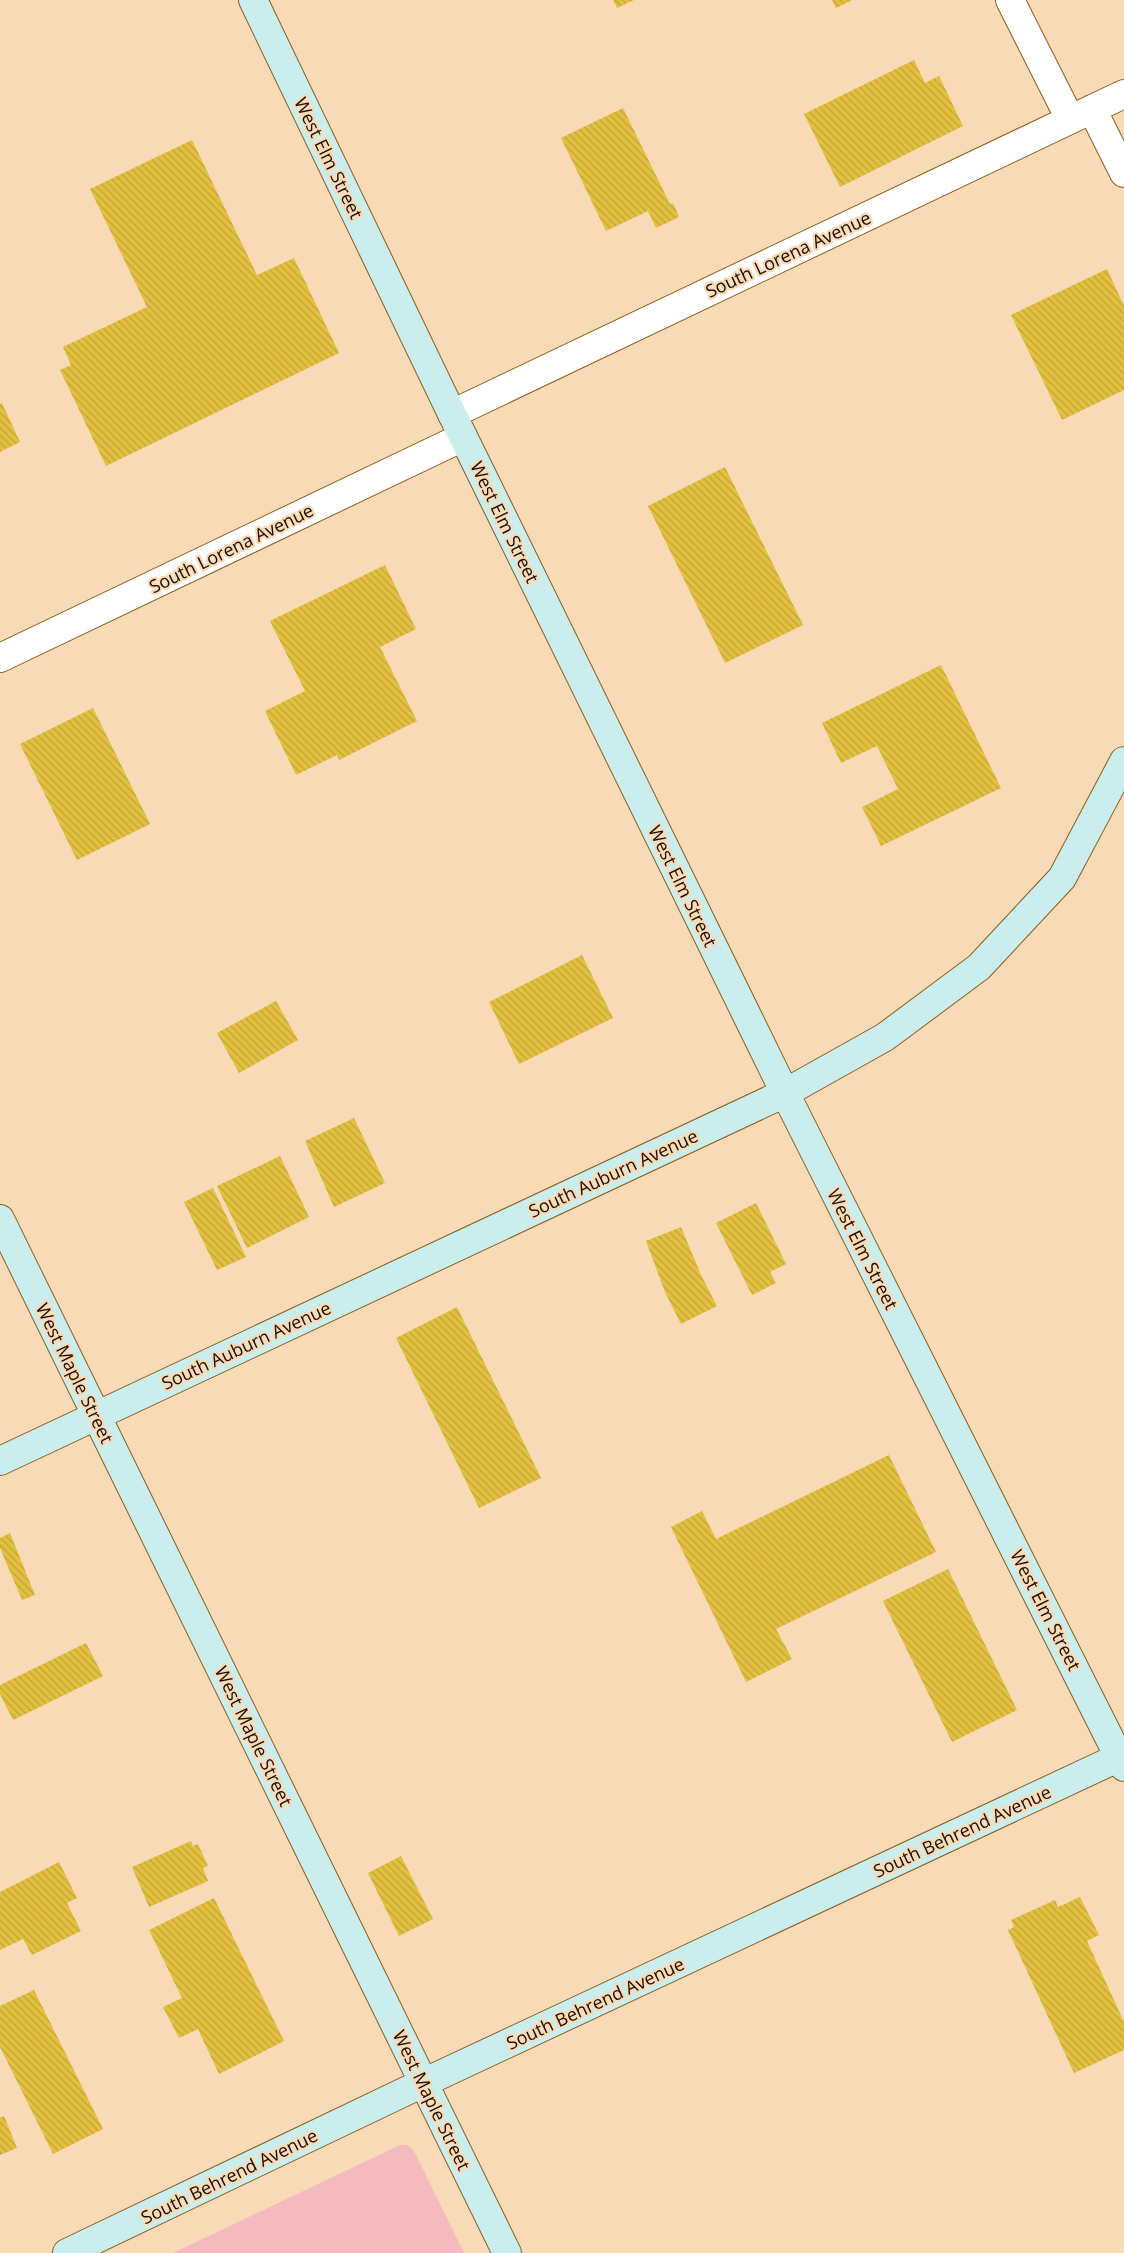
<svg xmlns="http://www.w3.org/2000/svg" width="1124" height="2253" viewBox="0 0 1124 2253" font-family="'Open Sans',sans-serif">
	<defs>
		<pattern id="building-back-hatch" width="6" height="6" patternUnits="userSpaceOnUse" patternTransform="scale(1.25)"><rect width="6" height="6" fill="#e3c040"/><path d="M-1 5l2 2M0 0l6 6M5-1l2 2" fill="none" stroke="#c2a436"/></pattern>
	</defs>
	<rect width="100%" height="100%" fill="#f8dab6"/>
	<path fill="#f4babf" d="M400,2145H407L414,2151L464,2253H173Z"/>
	<path fill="url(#building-back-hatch)" d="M613,0H634L617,8Z
		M832,0H852L836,8Z
		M914,60L925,83L939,76L963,126L840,187L804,114Z
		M623,108L670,204L673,203L679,217L656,228L648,211L606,231L561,138Z
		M192,140L257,275L294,258L339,353L106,466L60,370L71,365L63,347L147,307L90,189Z
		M1107,269L1124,306V390L1062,420L1011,315Z
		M2,403L20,442L0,452V404Z
		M725,467L803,625L725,663L648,506Z
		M385,565L416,629L380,647L417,721L339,760L337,755L296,775L265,711L305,691L270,621Z
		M941,665L1001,788L881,846L862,807L898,789L877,746L841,763L822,723Z
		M93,708L150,824L77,860L20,744Z
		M582,955L613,1018L519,1064L489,1002Z
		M276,1001L298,1040L239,1073L217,1033Z
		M354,1118L385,1183L334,1207L305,1141Z
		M280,1156L309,1217L247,1248L217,1186Z
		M213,1188L246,1257L217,1270L184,1202Z
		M756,1203L786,1264L770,1272L776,1283L752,1295L716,1223Z
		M681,1227L701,1275L717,1306L681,1324L665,1292L646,1241Z
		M457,1307L541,1478L479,1508L396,1338Z
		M889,1455L936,1552L776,1629L792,1659L746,1682L671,1527L702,1511L716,1539Z
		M10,1533L35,1595L22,1600L0,1548V1538Z
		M948,1569L1017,1710L952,1742L883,1601Z
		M86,1643L103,1676L13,1720L0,1694V1685Z
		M191,1841L193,1846L198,1844L208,1866L203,1868L208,1881L149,1907L132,1867Z
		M401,1856L433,1919L399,1936L368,1873Z
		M59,1862L77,1898L67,1903L81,1931L32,1955L23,1939L0,1950V1892Z
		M1080,1897L1099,1935L1087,1941L1124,2022V2050L1074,2073L1008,1930L1014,1927L1011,1920L1055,1900L1058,1907Z
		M214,1898L284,2041L219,2074L198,2029L179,2038L163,2007L182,1998L149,1930Z
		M34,1990L103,2129L53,2154L0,2047V2006Z
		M4,2116L17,2148L0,2155V2118Z"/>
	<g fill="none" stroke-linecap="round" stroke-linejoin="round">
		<defs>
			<path id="street" d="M1010,0L1070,119
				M1092,109L1124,173
				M452,414L1124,94
				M0,658L463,437"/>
			<path id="secondary" d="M253,0L452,414L785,1093L1124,1767
				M0,1219L507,2253
				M0,1461L785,1093L885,1037L979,967L1062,878L1124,761
				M67,2253L423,2083L1124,1755"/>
		</defs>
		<use href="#street" stroke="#895e1d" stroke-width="30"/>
		<use href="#secondary" stroke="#895e1d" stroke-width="30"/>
		<use href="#street" stroke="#fff" stroke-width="28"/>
		<use href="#secondary" stroke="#caeeee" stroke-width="28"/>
	</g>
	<g text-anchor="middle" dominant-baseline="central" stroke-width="4.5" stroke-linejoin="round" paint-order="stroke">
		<g font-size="18" fill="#1d0c00" stroke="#f8dab6">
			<text transform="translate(329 158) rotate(64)">West Elm Street</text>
			<text transform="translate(788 254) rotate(-25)">South Lorena Avenue</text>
			<text transform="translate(505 522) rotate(64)">West Elm Street</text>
			<text transform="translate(231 548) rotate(-26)">South Lorena Avenue</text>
			<text transform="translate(683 886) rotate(64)">West Elm Street</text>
			<text transform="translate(613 1173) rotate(-25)">South Auburn Avenue</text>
			<text transform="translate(863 1249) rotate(63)">West Elm Street</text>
			<text transform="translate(246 1345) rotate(-25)">South Auburn Avenue</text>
			<text transform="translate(75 1373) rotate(64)">West Maple Street</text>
			<text transform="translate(1046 1610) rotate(63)">West Elm Street</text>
			<text transform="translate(254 1736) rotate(64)">West Maple Street</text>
			<text transform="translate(962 1831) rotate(-25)">South Behrend Avenue</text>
			<text transform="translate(595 2003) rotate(-25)">South Behrend Avenue</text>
			<text transform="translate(432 2100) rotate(64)">West Maple Street</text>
			<text transform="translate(229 2176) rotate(-26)">South Behrend Avenue</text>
		</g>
	</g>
</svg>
